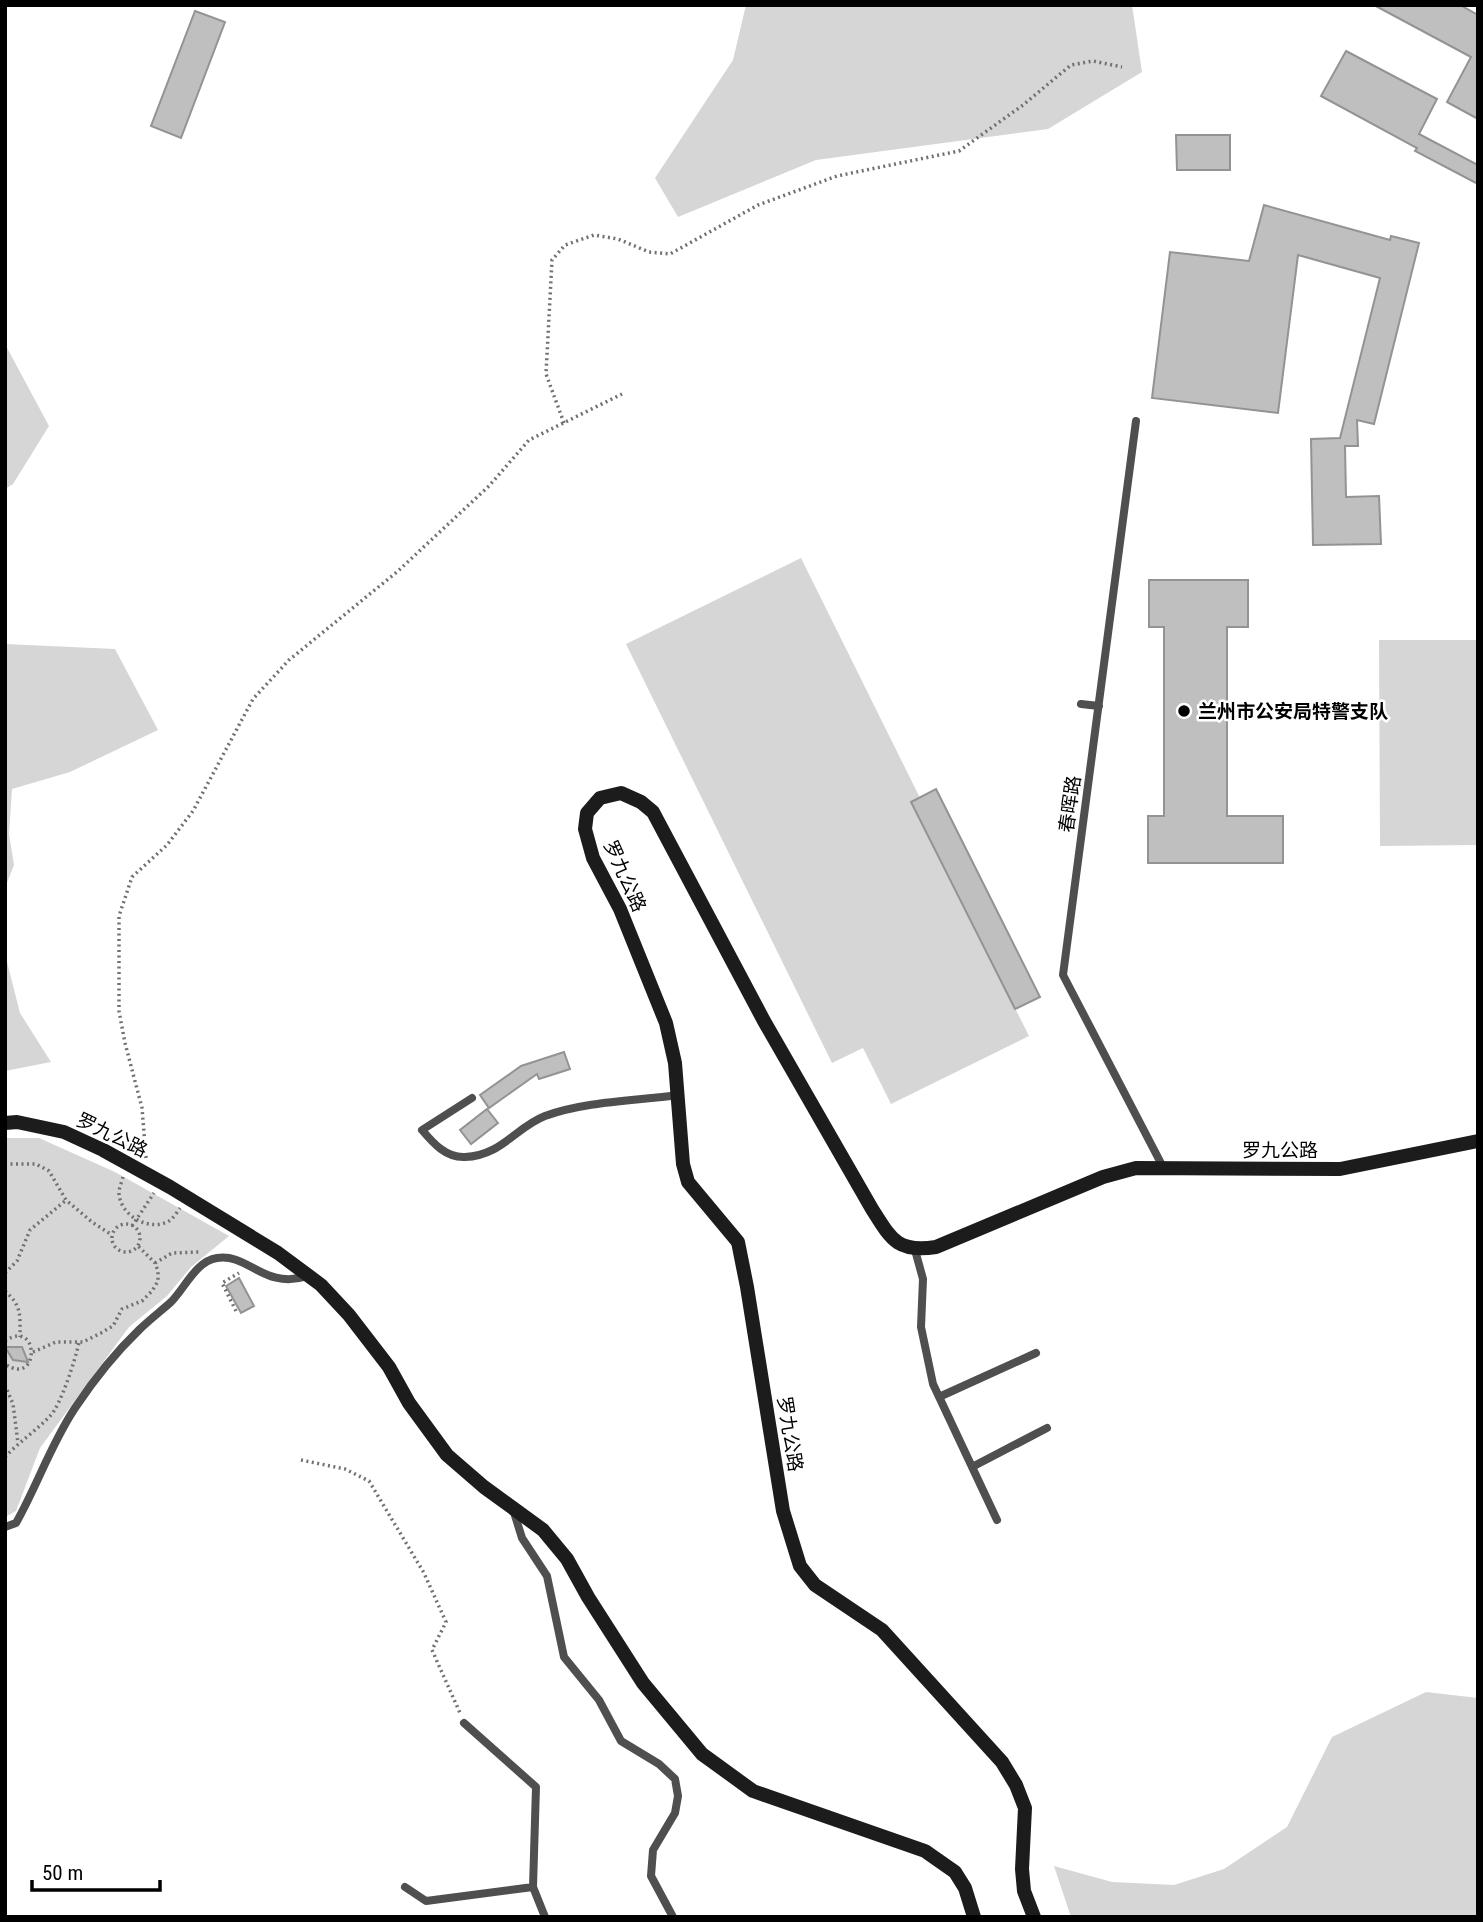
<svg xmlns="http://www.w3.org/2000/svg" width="1483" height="1922" viewBox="0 0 1483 1922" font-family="'Roboto Condensed','Noto Sans SC',sans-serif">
	<rect width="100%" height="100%" fill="#fff"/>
	<path fill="#d6d6d6" d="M746,5H1132L1142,72L1048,129L816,160L678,217L655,178L733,60Z
		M5,344L49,426L13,484L5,489Z
		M801,558L920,798L912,802L1029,1036L891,1104L863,1048L832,1063L626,644Z
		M1379,640H1478V845L1380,846Z
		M5,644L115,649L158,730L70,772L12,789L9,834L14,865L5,888Z
		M5,954L20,1013L51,1062L5,1071Z
		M5,1138H39L115,1172L229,1236L191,1267L167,1296L129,1327L40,1448L16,1511L5,1517Z
		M1426,1692L1478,1698V1917H1071L1054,1866L1112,1882L1174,1885L1224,1869L1287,1827L1332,1737Z"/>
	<path fill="#bfbfbf" stroke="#939393" stroke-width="2" d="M1374,5H1460L1478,15V119L1447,102L1471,57Z
		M195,11L225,22L181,138L151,126Z
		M1346,51L1437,99L1419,134L1478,165V184L1415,151L1417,148L1321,96Z
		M1176,135H1230V170H1177Z
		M1264,205L1390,240L1391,236L1419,243L1374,424L1357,420L1358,446H1345L1346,497L1379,496L1381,544L1313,545L1311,439L1340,438L1380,278L1298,255L1278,413L1152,398L1170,252L1249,261Z
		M1149,580H1248V627H1227V816H1283V863H1148V816H1164V627H1149Z
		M936,789L1040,997L1015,1009L911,802Z
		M564,1052L570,1069L539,1079L537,1074L489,1108L480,1095L521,1066Z
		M487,1109L498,1123L471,1144L460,1130Z
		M239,1278L254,1306L241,1313L226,1286Z
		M5,1347H22L28,1362L13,1360Z"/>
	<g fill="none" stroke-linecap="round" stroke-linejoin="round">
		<path stroke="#717171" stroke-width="3.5" stroke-dasharray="2 3.5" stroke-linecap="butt" d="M564,423L546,374L552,260L565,245L594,235L618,239L649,252L670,254L758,205L837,176L959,151L1023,105L1071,65L1093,61L1122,67
			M146,1158L142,1108L125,1043L119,1011V916L132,877L167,845L193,811L253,699L289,660L398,571L489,486L529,440L622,394
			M5,1164H36L49,1171L66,1200L92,1222L112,1235
			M123,1177C122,1181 119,1188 119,1193C120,1216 150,1232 169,1221C173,1219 177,1212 180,1208
			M112 1238a14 14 0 1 1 28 0a14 14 0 1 1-28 0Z
			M132,1226L154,1193
			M155,1263L172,1253L199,1252
			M5,1273L17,1261L30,1230L65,1201
			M5,1291C22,1306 20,1315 20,1337
			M236,1311L222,1283L239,1273
			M5,1341C40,1317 40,1388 5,1364
			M33,1352L56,1342H83L101,1333L113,1326L122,1309L142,1301L152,1291L158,1281V1271L155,1263L138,1246
			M5,1385L13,1404L18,1443
			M5,1457C19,1442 37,1430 51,1415C61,1404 76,1358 79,1342
			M301,1460L345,1469L369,1481L424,1573L446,1622L432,1650L460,1713"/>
		<path stroke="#4f4f4f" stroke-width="8" d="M1136,421L1063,975L1164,1169
			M1081,704L1099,706
			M472,1098L422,1130C433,1143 446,1158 465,1157C501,1156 516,1127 545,1116C587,1101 635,1101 678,1095
			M915,1250L923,1279L921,1327L933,1384L997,1520
			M939,1397L1036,1353
			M972,1467L1047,1428
			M513,1509L522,1538L547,1576L564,1657L599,1700L621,1741L659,1764L675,1779L678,1796L675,1813L653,1850L651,1876L673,1917
			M5,1527L16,1523C37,1486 51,1444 75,1408C93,1381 115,1353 139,1330C149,1320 161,1311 171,1302C185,1288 196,1261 217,1258C249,1253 263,1290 308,1276
			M464,1723L536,1787L533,1887L545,1917
			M405,1887L426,1901L533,1887"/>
		<path stroke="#1c1c1c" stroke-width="14" d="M5,1123L17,1122L64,1132L103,1150L170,1187L278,1253L321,1285L349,1315L389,1367L409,1403L447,1455L484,1487L543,1530L567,1559L588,1597L643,1683L702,1754L753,1791L925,1851L955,1872L965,1888L974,1917
			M1034,1917L1024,1891L1022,1869L1025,1808L1016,1785L1002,1762L882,1630L815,1585L800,1566L783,1511L747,1287L738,1242L688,1182L683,1164L675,1063L666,1023L620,909L593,858L585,829L587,813L600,798L621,793L641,802L653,812L764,1021L872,1209C891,1239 897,1253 936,1247L1103,1177L1136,1168L1340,1169L1478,1141"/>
	</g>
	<circle fill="#000" stroke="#fff" stroke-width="2.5" cx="1184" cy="711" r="7"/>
	<g text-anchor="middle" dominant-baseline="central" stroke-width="5" stroke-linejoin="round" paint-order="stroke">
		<g font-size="19" font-weight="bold" fill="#000" stroke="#fff" text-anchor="start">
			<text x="1198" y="711">兰州市公安局特警支队</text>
		</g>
		<g font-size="19" fill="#000" stroke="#fff">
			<text transform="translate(1070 804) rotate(-82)">春晖路</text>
			<text transform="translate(625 876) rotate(66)">罗九公路</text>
			<text transform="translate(112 1135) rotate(26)">罗九公路</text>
			<text x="1280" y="1150">罗九公路</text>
			<text transform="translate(790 1434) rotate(81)">罗九公路</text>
		</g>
	</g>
	<rect width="1483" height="1922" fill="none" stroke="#000000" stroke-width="14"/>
	<path d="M32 1880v10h128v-10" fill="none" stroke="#000000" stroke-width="3.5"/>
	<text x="42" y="1880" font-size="21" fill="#000000" stroke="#ffffff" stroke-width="5" paint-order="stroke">50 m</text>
</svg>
